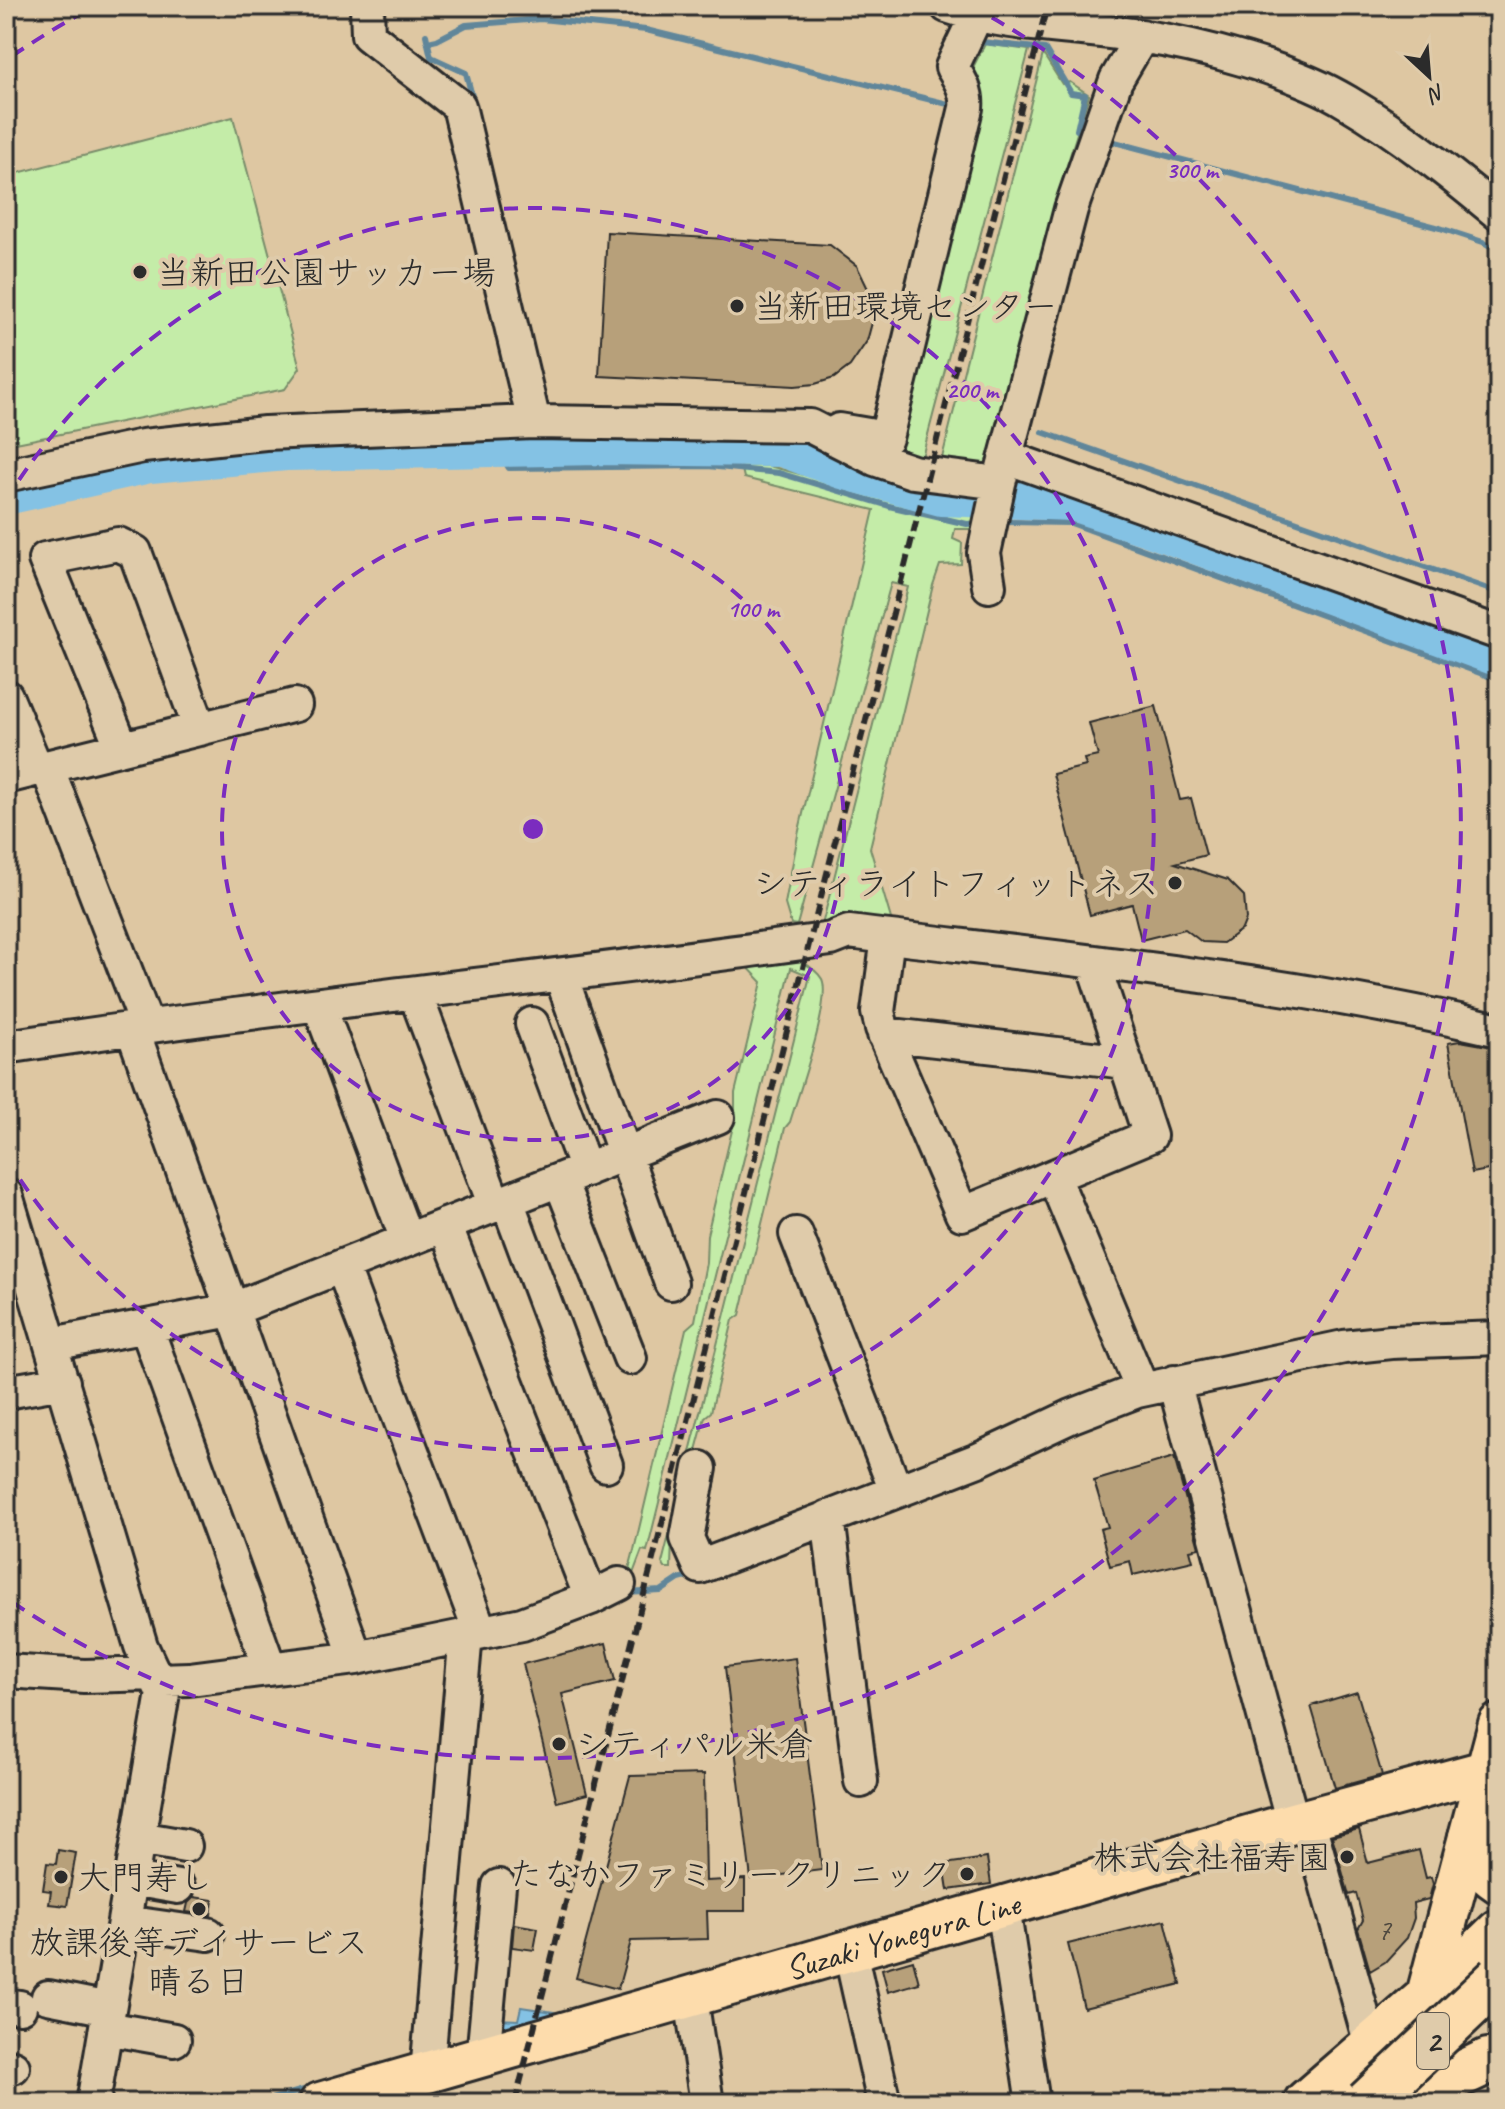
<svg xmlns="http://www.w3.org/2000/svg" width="1505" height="2109" viewBox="0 0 1505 2109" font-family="Caveat,'Klee One',sans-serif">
	<defs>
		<pattern id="water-ripples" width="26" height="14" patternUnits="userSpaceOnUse" patternTransform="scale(2)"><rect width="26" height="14" fill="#84c2e4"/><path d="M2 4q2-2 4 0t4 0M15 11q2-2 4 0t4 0" fill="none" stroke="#6c9eb9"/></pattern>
	</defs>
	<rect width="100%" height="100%" fill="#dec7a2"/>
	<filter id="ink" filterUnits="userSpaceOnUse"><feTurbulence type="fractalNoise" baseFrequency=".0125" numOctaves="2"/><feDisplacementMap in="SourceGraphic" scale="16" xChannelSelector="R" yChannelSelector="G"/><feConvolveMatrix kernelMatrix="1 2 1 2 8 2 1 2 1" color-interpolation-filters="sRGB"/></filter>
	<g filter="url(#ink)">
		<path fill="#c4eca8" stroke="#788c6a" stroke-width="2" d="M985,44L1029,50L921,461L897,456L977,102L967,79Z
			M1043,54L1062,84L1070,82L1089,95L1058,194L988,471L939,470Z
			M233,117L300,368L285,389L6,445V176Z
			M741,465L769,466L951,513H976L971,529H955L953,539L962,543L961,564L940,565L933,585L870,848L894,929L822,925L908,587L891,583L797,925L791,924L785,904L798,835L874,510L744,478Z
			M798,959C806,964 817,970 822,979C832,1001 798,1095 790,1122L785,1128L740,1315L733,1320L711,1412L705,1417L672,1539L671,1568H665L662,1563L810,976L791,968L647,1551L642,1550L631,1579L628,1573L634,1550L686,1329L695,1321L706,1263L707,1235L735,1118V1093L762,982L741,960Z"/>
		<path fill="url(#water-ripples)" stroke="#60869a" stroke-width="2" d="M521,2007L560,2013L562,2019L496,2040L497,2019L518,2020Z"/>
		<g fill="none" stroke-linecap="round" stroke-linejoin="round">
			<path stroke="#60869a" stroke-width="6" d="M426,35L431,57L466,73L474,104
				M428,42L437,40L466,25L541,19L646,30L948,104L954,94
				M978,49L982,42L1045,49L1071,93L1085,95L1077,130L1081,131
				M1107,140L1440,228L1483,242L1499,251
				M548,431L552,447
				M1042,432L1499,593
				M496,448L509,468L708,466L779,473L889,506L967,524L979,523
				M1003,522L1071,523L1499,680
				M626,1593L661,1591L679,1579L694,1575
				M257,2103L311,2088"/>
			<path stroke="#84c2e4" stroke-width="38" d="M6,496L150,464L286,452L599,446L782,448L842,470L941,497L1072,502L1147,527L1499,658"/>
		</g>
		<path fill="#b7a07a" stroke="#2b2b2b" stroke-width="2" d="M607,232L830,245L857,266L870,293L873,319L867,341L850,366L834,378L815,384L795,386L599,376Z
			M1156,706L1180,800L1191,798L1206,855L1175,863L1228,880L1244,896L1246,919L1242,929L1223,943L1202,942L1185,929L1141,940L1132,904L1090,915L1053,774L1086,766L1084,759L1098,756L1089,723Z
			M1460,1041L1499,1048V1168L1472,1173L1448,1043Z
			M1174,1457L1199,1548L1190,1550L1193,1561L1133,1575L1130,1561L1110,1566L1100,1529L1108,1527L1094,1481Z
			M606,1643L615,1681L562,1694L587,1794L557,1802L523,1664Z
			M795,1658L822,1870L751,1879L725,1667Z
			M1357,1692L1382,1775L1335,1788L1311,1706Z
			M704,1774L706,1881L745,1879V1911H707L708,1939L631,1941L618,1989L576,1978L630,1776Z
			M1359,1829L1368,1863L1419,1850L1426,1878L1431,1877L1433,1884L1429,1899L1413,1903L1414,1918L1407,1938L1385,1962L1370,1971L1358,1929L1363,1920L1356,1893L1349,1895L1332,1836Z
			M58,1850L76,1853L67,1906L49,1904L51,1891L43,1890L47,1863L56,1864Z
			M987,1858L991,1884L948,1890L944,1864Z
			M194,1897L213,1900L211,1915L186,1912L188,1903Z
			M1165,1920L1181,1984L1084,2008L1068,1944Z
			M514,1924L538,1928L534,1950L512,1947Z
			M913,1960L919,1983L888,1992L882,1969Z"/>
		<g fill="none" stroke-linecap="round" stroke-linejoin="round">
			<defs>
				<path id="minor" d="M367,6L368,35L459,106L534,422
					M947,6C1008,27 1076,26 1139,36C1200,45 1295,70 1347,102C1401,134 1451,174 1499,214
					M839,430L886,438L966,108C968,92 960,80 952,67L976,16
					M1006,457L1499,633
					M6,475L143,446L265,433L534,422L810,426L875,459L913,472L999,483
					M989,586L984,553L999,483L1071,209L1116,80L1142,36
					M6,696L37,770
					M122,748L45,559L118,544L135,552L200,729
					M47,767L147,1026
					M6,777L295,705
					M888,937L878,1012L882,1028L962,1214L1150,1136L1093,963
					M561,976L671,1283
					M415,993L495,1206
					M319,1005L407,1240
					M532,1024L586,1170
					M132,1028L356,1658
					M884,1034L1126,1062
					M6,1047C280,1005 557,978 831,939L849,932C1066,959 1286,980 1499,1030
					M1054,1177L1142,1389
					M560,1180L630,1358
					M6,1195L141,1646L163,1693L93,2103
					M507,1201L606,1465
					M445,1225L591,1598
					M796,1234L896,1491
					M342,1266L480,1631
					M146,1326L270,1669
					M52,1344L231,1310L718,1117
					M1174,1382L1293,1823
					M6,1392L63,1382
					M700,1468L687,1538L700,1567L978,1460L1072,1416L1137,1391L1344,1347L1391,1342L1499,1338
					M828,1517L861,1781
					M6,1671L84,1676L156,1674
					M158,1680L189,1679L356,1658L522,1624L591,1598L619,1584
					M1308,1819L1371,2045
					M139,1838L185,1846
					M132,1879L178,1887
					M1003,1907L1033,2103
					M124,1922L208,1934
					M850,1951L884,2103
					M48,1997L109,2009
					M691,1998L707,2103
					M6,2005L20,2007
					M106,2028L174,2040
					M483,2057L499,1886
					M6,2067H13
					M427,2073L466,1634"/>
				<g id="major">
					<path d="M1469,1837C1474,1860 1479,1870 1499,1883"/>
					<path d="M1423,2010L1499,1724"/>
					<path id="s1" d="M320,2103L1293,1823L1485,1771"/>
				</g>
				<path id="highway" d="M1393,2036C1395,2046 1397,2058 1402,2067C1420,2099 1465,2072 1488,2061
					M1306,2103L1464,1966L1499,1932"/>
			</defs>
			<use href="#minor" stroke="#2b2b2b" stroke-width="38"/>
			<use href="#major" stroke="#2b2b2b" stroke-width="46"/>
			<use href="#highway" stroke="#2b2b2b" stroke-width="50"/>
			<use href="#minor" stroke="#dfcbaa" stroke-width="32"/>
			<use href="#major" stroke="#fddcac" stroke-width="40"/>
			<use href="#highway" stroke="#fddcac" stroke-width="44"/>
			<path stroke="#2b2b2b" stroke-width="6" stroke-dasharray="12 6" stroke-linecap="butt" d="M515,2103L1047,6"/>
			<defs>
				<path id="highway-bridge" d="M1367,2103L1499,1978"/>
			</defs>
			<use href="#highway-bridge" stroke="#2b2b2b" stroke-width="50" stroke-linecap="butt"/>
			<use href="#highway-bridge" stroke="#fddcac" stroke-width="44"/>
		</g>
	</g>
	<g fill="none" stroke="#7b2cbf" stroke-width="4" stroke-dasharray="14 10">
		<circle cx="533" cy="829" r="311"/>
		<path d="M6 500A621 621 0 1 1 6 1158"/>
		<path d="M12 56A932 932 0 0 1 95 6M971 6A932 932 0 1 1 12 1602"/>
	</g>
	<g fill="#2b2b2b" stroke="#dfcbaa" stroke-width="3">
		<circle cx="140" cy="272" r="8"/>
		<circle cx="737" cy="306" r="8"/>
		<circle cx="1175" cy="883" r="8"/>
		<circle cx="559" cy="1744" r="8"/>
		<circle cx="1347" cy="1857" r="8"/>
		<circle cx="967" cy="1874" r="8"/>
		<circle cx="61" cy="1877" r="8"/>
		<circle cx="199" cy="1909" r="8"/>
	</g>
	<g text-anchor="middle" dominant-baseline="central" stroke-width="8" stroke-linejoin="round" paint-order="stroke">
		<g font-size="30" fill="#4e483f">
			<text x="1384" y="1929">7</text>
		</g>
		<rect fill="#dfcbaa" stroke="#615b51" stroke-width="2" x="1417" y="2013" width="32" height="56" rx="6"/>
		<g font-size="32" font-weight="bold" fill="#2b2b2b">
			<text x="1433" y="2041">2</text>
		</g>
		<g font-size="34" fill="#2b2b2b" stroke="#dfcbaa" text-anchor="start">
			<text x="156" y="272">当新田公園サッカー場</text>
			<text x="753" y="306">当新田環境センター</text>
			<text x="1159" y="883" text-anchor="end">シティライトフィットネス</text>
			<text x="575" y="1744">シティパル米倉</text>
			<text x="1331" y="1857" text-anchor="end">株式会社福寿園</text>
			<text x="951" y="1874" text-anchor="end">たなかファミリークリニック</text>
			<text x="77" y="1877">大門寿し</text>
			<text x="199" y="1942" text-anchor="middle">放課後等デイサービス<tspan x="199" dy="39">晴る日</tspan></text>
		</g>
		<g font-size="34" fill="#2b2b2b" stroke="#dfcbaa">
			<text stroke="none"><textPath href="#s1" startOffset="606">Suzaki Yonegura Line</textPath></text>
		</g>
	</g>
	<circle cx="533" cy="829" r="12" fill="#7b2cbf" stroke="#dfcbaa" stroke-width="4"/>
	<g font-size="24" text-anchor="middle" font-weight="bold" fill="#7b2cbf" stroke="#dfcbaa" stroke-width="8" stroke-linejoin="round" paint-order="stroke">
		<text x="1192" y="178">300 m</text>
		<text x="972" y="398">200 m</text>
		<text x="753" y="617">100 m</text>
	</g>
	<rect width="1505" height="2109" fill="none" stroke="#dfcbaa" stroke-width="32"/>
	<rect x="16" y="16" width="1473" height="2077" fill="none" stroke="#2b2b2b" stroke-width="3" filter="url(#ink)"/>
	<g transform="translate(1429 76) rotate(154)" stroke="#dfcbaa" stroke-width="6" paint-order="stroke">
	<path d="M0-6L14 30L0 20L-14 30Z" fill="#2b2b2b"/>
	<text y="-12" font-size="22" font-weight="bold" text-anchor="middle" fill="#2b2b2b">N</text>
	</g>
</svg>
